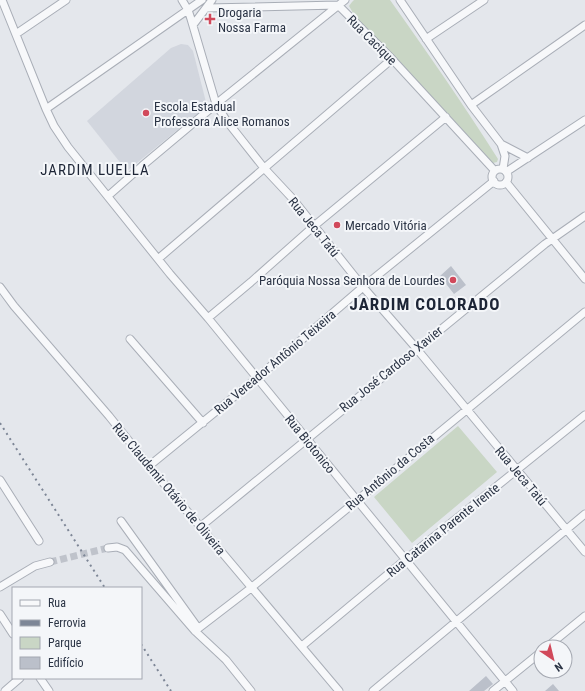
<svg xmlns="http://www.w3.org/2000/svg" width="585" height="691" viewBox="0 0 585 691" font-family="'Roboto Condensed',sans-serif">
	<rect width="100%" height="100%" fill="#e4e7ec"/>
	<path fill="#d2d6de" d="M181,44L188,45L193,51L207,106L127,171L87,121L171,48Z"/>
	<path fill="#c9d6c5" d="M354,0H390C427,52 464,105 498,159L497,162L493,163L447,113L356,18L349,6L352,2Z
		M458,426L497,472L412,543L374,497Z"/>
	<path fill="#bbc0ca" d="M451,266L466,285L454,294L440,276Z
		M486,676L493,684L484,691H469Z
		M553,684L559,691H545Z"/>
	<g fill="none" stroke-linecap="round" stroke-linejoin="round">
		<path stroke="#bfc3cb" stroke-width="7" stroke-dasharray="7 3.5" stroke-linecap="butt" d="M50,562L108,548"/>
		<defs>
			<path id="minor" d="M2,0L46,109L54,126L68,147L170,274L208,318L513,691
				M182,0L188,10L191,19L216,104L226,120L264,168L292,198L363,287L416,348L585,552
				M400,0L471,105L501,144L528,158
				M207,8L338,5L392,59L495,171
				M193,25L212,0
				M16,34L66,0
				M426,39L484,0
				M471,105L585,25
				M46,109L202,0
				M501,144L505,156L503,169
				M492 177a8 8 0 1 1 16 0a8 8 0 1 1-16 0Z
				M506,172L585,120
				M506,182L585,279
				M108,196L142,166L216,104L345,0
				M158,259L392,59
				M0,287L14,306L109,416L149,466L339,691
				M208,318L251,282L314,226L446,117
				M130,339L203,423
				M149,466L257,378L363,287L494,181
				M0,480L39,541
				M121,521L198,628
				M200,527L545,244L585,216
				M108,548L117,547L125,550L195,631L226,660L251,691
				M0,587L35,566L50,562
				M0,614L13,634
				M195,631L251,588L585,312
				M302,646L405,560L585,415
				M547,647L585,616
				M40,678L49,691
				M5,691L20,678
				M373,691L585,514
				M493,691L541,652"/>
		</defs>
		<use href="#minor" stroke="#a9aeb7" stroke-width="9"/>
		<use href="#minor" stroke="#f7f8fa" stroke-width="7"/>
		<path stroke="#7d8696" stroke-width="2" stroke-dasharray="2 4" stroke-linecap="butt" d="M0,423L105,588
			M141,644L171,691"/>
	</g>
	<g fill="#d1495b" stroke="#f4f6f9" stroke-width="1.5">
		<path d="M208 13h4v4h4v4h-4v4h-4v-4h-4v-4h4z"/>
		<circle cx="146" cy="113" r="4"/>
		<circle cx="337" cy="225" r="4"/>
		<circle cx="453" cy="280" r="4"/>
	</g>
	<g text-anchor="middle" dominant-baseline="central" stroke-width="4" stroke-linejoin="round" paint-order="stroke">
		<g font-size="13" fill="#2b3445" stroke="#f4f6f9" text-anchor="start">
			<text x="218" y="12">Drogaria<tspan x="218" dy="15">Nossa Farma</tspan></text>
			<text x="154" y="106">Escola Estadual<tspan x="154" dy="15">Professora Alice Romanos</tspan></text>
			<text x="345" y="225">Mercado Vitória</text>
			<text x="445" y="280" text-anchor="end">Paróquia Nossa Senhora de Lourdes</text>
		</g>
		<g font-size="13" fill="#2b3445" stroke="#f4f6f9">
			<text transform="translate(372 40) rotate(45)">Rua Cacique</text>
			<text transform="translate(314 227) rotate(51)">Rua Jeca Tatú</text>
			<text transform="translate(275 362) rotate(-40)">Rua Vereador Antônio Teixeira</text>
			<text transform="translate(391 369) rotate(-39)">Rua José Cardoso Xavier</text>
			<text transform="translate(310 444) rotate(51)">Rua Biotonico</text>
			<text transform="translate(390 472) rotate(-40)">Rua Antônio da Costa</text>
			<text transform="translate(521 476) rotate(50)">Rua Jeca Tatú</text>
			<text transform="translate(169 489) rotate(50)">Rua Claudemir Otávio de Oliveira</text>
			<text transform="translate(443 530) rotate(-39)">Rua Catarina Parente Irente</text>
		</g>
		<g font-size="15" letter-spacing="1" fill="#1d2536" stroke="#f4f6f9">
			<text x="95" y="170">JARDIM LUELLA</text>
		</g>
		<g font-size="17" font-weight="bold" letter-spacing="1" fill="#1d2536" stroke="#f4f6f9">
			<text x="425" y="304">JARDIM COLORADO</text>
		</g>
	</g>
	<rect x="12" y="587" width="130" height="92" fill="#f4f6f9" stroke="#a4a8b1"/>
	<rect x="20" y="600" width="20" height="6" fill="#f7f8fa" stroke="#a4a8b1"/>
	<text x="48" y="607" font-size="12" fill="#2b3445">Rua</text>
	<rect x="20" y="620" width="20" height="6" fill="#7d8696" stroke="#a4a8b1"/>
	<text x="48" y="627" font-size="12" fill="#2b3445">Ferrovia</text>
	<rect x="20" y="637" width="20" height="12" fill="#c9d6c5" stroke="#a4a8b1"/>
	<text x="48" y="647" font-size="12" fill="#2b3445">Parque</text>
	<rect x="20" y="657" width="20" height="12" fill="#bbc0ca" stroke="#a4a8b1"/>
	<text x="48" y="667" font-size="12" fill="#2b3445">Edifício</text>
	<g transform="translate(553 659) rotate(145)"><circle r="19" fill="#f4f6f9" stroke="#a4a8b1"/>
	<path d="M0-3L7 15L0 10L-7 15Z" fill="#d1495b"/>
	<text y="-6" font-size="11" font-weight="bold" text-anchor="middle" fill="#2b3445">N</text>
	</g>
</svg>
